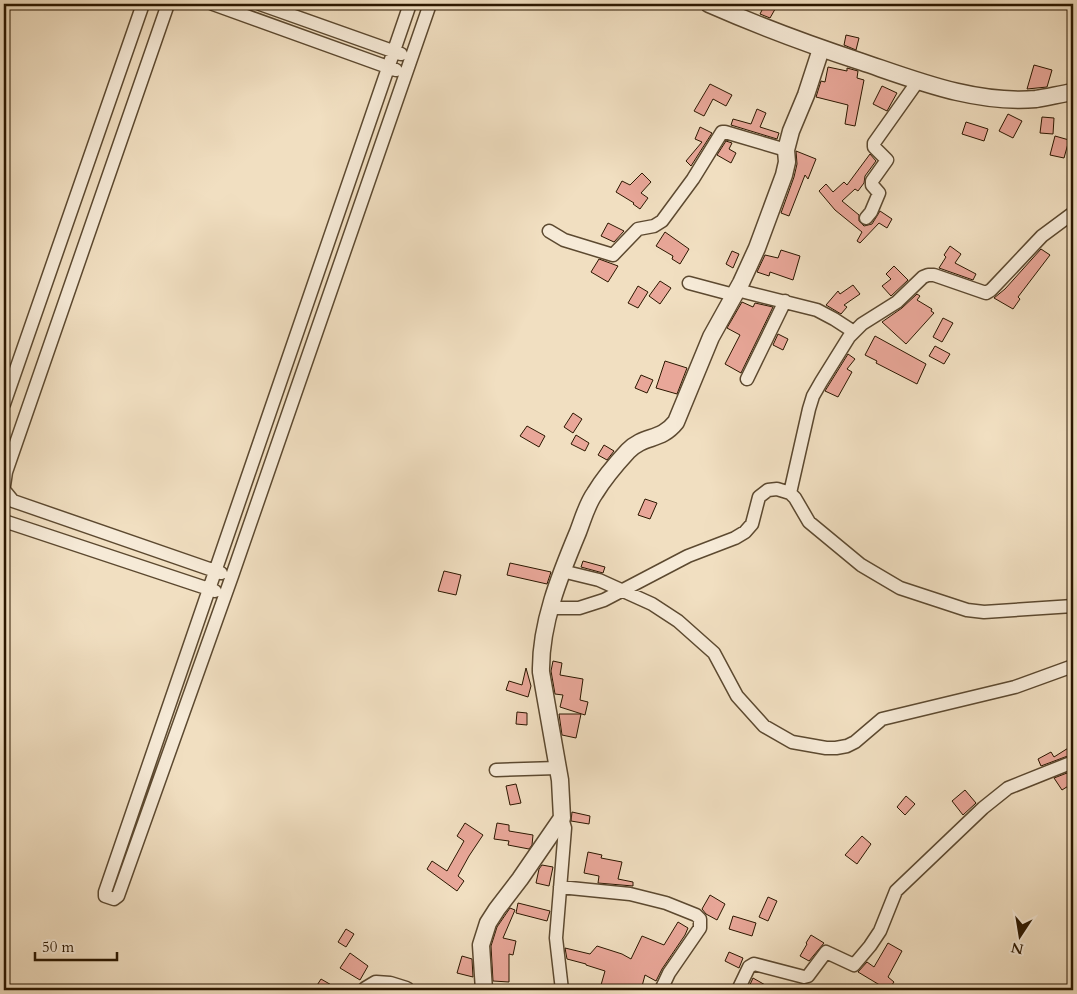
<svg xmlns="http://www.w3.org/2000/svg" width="1077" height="994" viewBox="0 0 1077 994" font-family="Cardo,serif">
	<rect width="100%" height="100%" fill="#f1dfc1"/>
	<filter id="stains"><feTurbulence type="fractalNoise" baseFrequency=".004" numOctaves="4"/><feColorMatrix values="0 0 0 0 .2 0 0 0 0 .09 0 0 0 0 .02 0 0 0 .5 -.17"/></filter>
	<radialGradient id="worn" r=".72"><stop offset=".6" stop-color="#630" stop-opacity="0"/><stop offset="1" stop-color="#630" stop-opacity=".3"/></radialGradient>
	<path fill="#e9a799" stroke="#2b1700" d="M765,4H778L770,18L760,14Z
		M846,35L859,38L856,50L844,45Z
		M1034,65L1052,70L1047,87L1027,89Z
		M828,67L847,71V68L858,71L857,78L864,80L855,126L845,124L848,105L816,97L821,81L825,82Z
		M710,84L732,95L726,106L713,99L704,116L694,111Z
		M882,86L897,93L887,111L873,104Z
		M757,109L766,113L760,127L779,133L777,139L731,125L733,119L751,124Z
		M1008,114L1022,121L1013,138L999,131Z
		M1042,117L1054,118L1053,134L1040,133Z
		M966,122L988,129L984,141L962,134Z
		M700,127L712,133L691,166L686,161L702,142L695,139Z
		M1055,136L1069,140L1064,158L1050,155Z
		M726,141L732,143L729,149L736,153L731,163L717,155Z
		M796,151L816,159L808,179L805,175L789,216L781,213L794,177L797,164Z
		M870,154L876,161L865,176L864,183L858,191L855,189L842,201L859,215V221L864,226L872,224L880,211L892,219L887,228L879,223L860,243L857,241L862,232L835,210L819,191L826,184L833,192L844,182L847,185Z
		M642,173L651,182L641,193L648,198L640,209L633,204L634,203L616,192L622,181L630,185Z
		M608,223L624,231L614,242L601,236Z
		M665,232L689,249L680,264L672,259L673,256L656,246Z
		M950,246L961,254L955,263L976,274L973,280L939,268L946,257L944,255Z
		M1041,249L1050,255L1018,297L1020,299L1013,309L994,298L1005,289Z
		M781,250L800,256L793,280L770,272L769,276L757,272L765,255L778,258Z
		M732,251L739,254L733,268L726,264Z
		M599,259L618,266L608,282L591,272Z
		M894,266L908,280L891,296L882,286L891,279L886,274Z
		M660,281L671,288L660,304L649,296Z
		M853,285L860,294L844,305L847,307L841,314L826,305L838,291L840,294Z
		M638,286L648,292L638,308L628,303Z
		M917,294L920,296L917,300L932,309L931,311L934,313L906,344L882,322L902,308Z
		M742,302L753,307L755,303L773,307L741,373L725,364L740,335L727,328Z
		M943,318L953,323L942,342L933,337Z
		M778,334L788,339L783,350L773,345Z
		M875,336L926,364L917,384L876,363L877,361L865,355Z
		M935,346L950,354L944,364L929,356Z
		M848,354L855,359L847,369L852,372L838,397L825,391Z
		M665,361L687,368L677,394L656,388Z
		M641,375L653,380L647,393L635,388Z
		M573,413L582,419L573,433L564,427Z
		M527,426L545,436L539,447L520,436Z
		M576,435L589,443L585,451L571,444Z
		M604,445L614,451L607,460L598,455Z
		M645,499L657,503L650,519L638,515Z
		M583,561L605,567L603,573L581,567Z
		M510,563L551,572L547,584L507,575Z
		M444,571L461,575L456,595L438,591Z
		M553,661L562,663L560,675L583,679L580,700L588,702L585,715L560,707L563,695L555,694L551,671Z
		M526,668L531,686L528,697L506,690L509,681L522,685Z
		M517,712L527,713V725L516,724Z
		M559,714H581L576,738L562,735Z
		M1073,745V754L1041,766L1038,759L1051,752L1054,757Z
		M1067,773L1073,783L1062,790L1054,778Z
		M516,784L521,803L510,805L506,786Z
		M965,790L976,803L963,815L952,801Z
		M906,796L915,804L905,815L897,807Z
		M572,812L590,816L589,824L571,821Z
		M465,823L483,835L469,856L458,876L464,881L457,891L427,869L432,861L447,871L464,841L457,836Z
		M497,823L509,825V831L533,835L532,845L529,849L508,845L509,841L494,839Z
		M862,836L871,844L857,864L845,855Z
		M588,852L602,855L601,858L622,862L618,879L633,882V886L598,883L599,876L584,873Z
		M542,865L553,867L549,886L536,883L539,869Z
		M710,895L725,904L717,920L706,914L702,909Z
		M768,897L777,901L768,921L759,917Z
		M518,903L550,911L547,921L516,913Z
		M510,908L515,910L503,938L516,941L513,955L509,954V982L493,981L491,946L497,927Z
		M733,916L756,923L752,936L729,929Z
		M678,922L688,928L685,935L662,969L656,981L645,975L641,990H621L601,985L605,971L586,965V964L567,959L565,948L590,954L597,946L622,954L631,959L642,936L664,945Z
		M346,929L354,934L346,947L338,942Z
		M811,935L824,943L809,961L800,956L807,944L806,943Z
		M888,943L902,951L888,977L894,982L888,990L858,972L867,962L874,967Z
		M729,952L743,958L739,968L725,961Z
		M350,953L368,966L360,980L340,968Z
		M462,956L472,959L473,977L457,973Z
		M753,978L774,990H750L748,989Z
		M321,979L340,990H314Z"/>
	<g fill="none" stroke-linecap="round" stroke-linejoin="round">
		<defs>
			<path id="minor" d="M213,4L396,70
				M260,4L401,54
				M410,4L105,892V896L114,899L118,896L232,576L430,4
				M866,218L871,212L879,193L872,185V181L887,160L874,147V143L918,81
				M549,231L564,240L613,255L638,229L654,226L662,221L693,179L722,132H725L786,150
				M689,283L734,295
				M737,290L817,310L834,319L854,332
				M747,379L785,301
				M4,404L143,4
				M4,486L6,472L168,4
				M4,490L13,501L221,573
				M790,493L809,409L813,396L821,382L849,337L862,324L897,302L923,277L928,275H934L986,293L991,290L1042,236L1073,213
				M4,521L215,591
				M562,571L599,580L652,604L678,621L714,653L737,696L764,726L792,742L826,748H836L847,746L855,742L882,719L1015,687L1073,666
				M551,608H579L604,600L688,556L735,538L745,532L752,524L759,497L768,490L777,489L790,493L795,498L809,522L861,565L900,588L967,610L984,612L1073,606
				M496,770L557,768
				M560,887L630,894L666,903L696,915L700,919V928L669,973L661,990
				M562,990L556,938L565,828L562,818
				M738,990L749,967L754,964L804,977L808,976L826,952L854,965L870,946L880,931L896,891L983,808L1008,788L1073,762"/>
			<path id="tertiary" d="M709,4C759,26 810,45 862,62C918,81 975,104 1036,99C1048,97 1061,94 1073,92
				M366,990L376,984L390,985L406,990
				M484,990L481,945L488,923L497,909L520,879L562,818L560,780L541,672C540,624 560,575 578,532C583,519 587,504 595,493C604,478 616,464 628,451C645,434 660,442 676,422L711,337L741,283L757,248L784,175L787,162L786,150L791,131L806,95L821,49"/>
		</defs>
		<use href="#minor" stroke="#5c4930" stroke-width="15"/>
		<use href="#tertiary" stroke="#5c4930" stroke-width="19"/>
		<use href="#minor" stroke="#f6ead7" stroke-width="12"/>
		<use href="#tertiary" stroke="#f6ead7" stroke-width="16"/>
	</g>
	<rect width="1077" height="994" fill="none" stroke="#f1dfc1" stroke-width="20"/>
	<rect x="5" y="5" width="1067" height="984" fill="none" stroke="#2b1700" stroke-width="2.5"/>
	<rect x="10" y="10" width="1057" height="974" fill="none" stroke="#2b1700"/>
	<g transform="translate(1020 936) rotate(192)" stroke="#f6ead7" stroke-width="4" paint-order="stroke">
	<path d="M0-4L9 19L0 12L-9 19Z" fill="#2b1700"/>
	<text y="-8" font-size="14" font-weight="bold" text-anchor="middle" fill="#2b1700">N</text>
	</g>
	<path d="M35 952v8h82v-8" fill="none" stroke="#2b1700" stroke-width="2.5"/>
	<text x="42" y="952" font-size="15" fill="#2b1700" stroke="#f6ead7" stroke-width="4" paint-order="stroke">50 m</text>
	<rect width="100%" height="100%" filter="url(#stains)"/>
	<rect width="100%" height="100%" fill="url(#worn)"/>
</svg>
